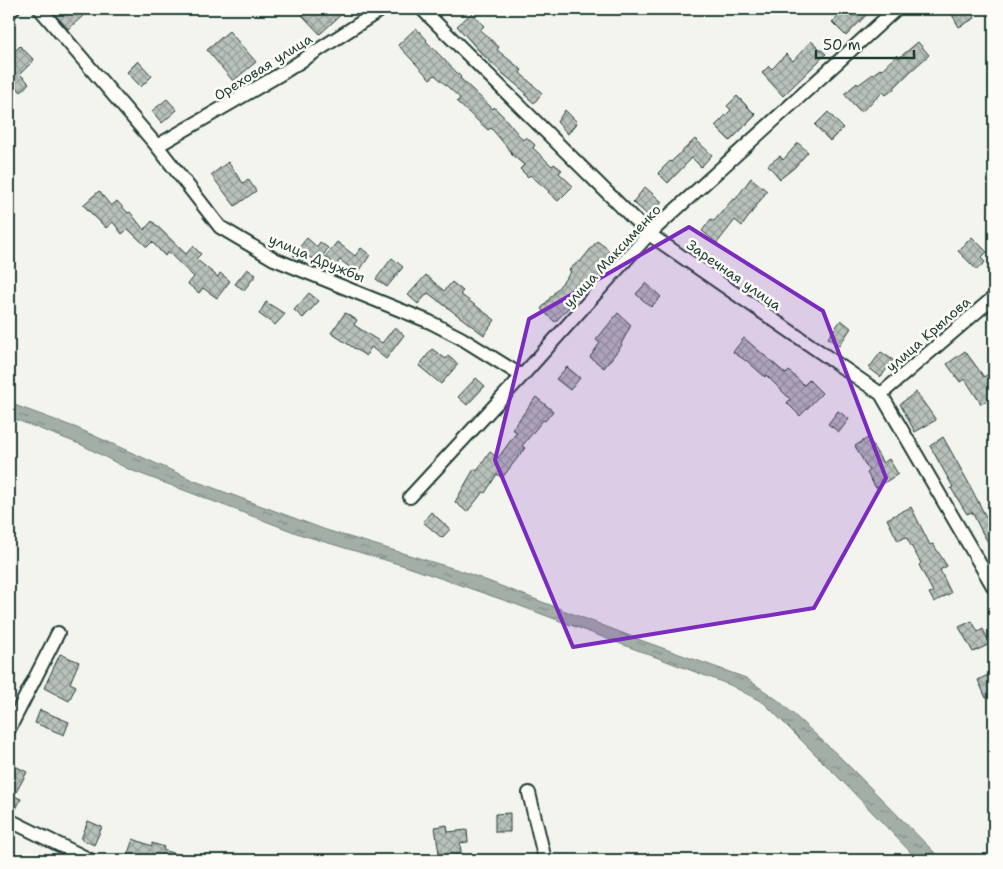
<svg xmlns="http://www.w3.org/2000/svg" width="1003" height="869" viewBox="0 0 1003 869" font-family="'Shantell Sans',sans-serif">
	<defs>
		<pattern id="water-ripples" width="26" height="14" patternUnits="userSpaceOnUse" patternTransform="scale(1.25)"><rect width="26" height="14" fill="#a3aea7"/><path d="M2 4q2-2 4 0t4 0M15 11q2-2 4 0t4 0" fill="none" stroke="#848f89"/></pattern>
		<pattern id="building-cross-hatch" width="8" height="8" patternUnits="userSpaceOnUse" patternTransform="scale(1.25)"><rect width="8" height="8" fill="#b9c1bb"/><path d="M0 0l8 8M0 8l8-8" fill="none" stroke="#969e99"/></pattern>
	</defs>
	<rect width="100%" height="100%" fill="#f4f4ef"/>
	<filter id="ink" filterUnits="userSpaceOnUse"><feTurbulence type="fractalNoise" baseFrequency=".02" numOctaves="2"/><feDisplacementMap in="SourceGraphic" scale="10" xChannelSelector="R" yChannelSelector="G"/><feConvolveMatrix kernelMatrix="1 2 1 2 8 2 1 2 1" color-interpolation-filters="sRGB"/></filter>
	<g filter="url(#ink)">
		<path fill="url(#water-ripples)" stroke="#6e8179" d="M9,403L77,428L195,481L326,530L462,571L643,641L746,678L779,701L840,757L942,860H918L850,789L764,703L730,685L515,604L405,566L302,535L128,469L82,445L9,417Z"/>
		<path fill="url(#building-cross-hatch)" stroke="#1f3d34" d="M50,9H91L68,29Z
			M310,9H347L320,34L302,15Z
			M845,9H872L846,36L832,22Z
			M949,9H970L975,18L959,27Z
			M472,13L484,26L480,30L499,47L497,50L522,70L520,73L542,93L534,103L525,95L526,93L501,72L480,52L457,26Z
			M416,28L427,40L426,41L461,77L460,78L493,109L494,107L502,115L523,140L526,137L535,145L533,148L552,166L554,164L562,170L559,173L573,186L558,201L548,192L549,191L530,175L528,177L520,169L524,165L511,154L512,153L491,128L488,130L457,102L460,98L435,75L430,79L398,45Z
			M229,31L256,62L233,81L207,50Z
			M811,41L826,54L783,96L762,73L769,66L772,69L786,54L793,61Z
			M918,42L929,55L911,71L894,88V89L886,95L883,92L861,112L844,94L857,83L858,85L880,69L881,70L897,55L899,58Z
			M20,46L34,60L20,74L29,83L21,92L11,82L9,84V62L10,64L14,57L11,55Z
			M138,61L152,76L141,87L127,72Z
			M737,96L756,115L730,141L715,126L731,110L727,106Z
			M167,99L177,110L162,123L152,111Z
			M565,110L577,122L568,134L557,122Z
			M828,112L843,128L830,141L815,125Z
			M695,139L712,155L701,167L692,158L668,183L658,173L670,161L671,162Z
			M798,143L808,152L794,168L780,179L768,165L780,156L783,160Z
			M228,162L243,183L248,179L256,191L235,206L211,175Z
			M751,178L767,191L742,226L735,220L717,243L702,231L711,219L714,221L733,199L735,200Z
			M645,187L662,202L650,217L633,202Z
			M99,191L111,206L117,201L128,213L130,212L144,230L152,221L186,254L193,246L201,254L196,259L218,277L220,273L230,281L217,298L203,288L199,293L188,284L194,277L168,252L165,256L152,242L147,247L128,229L122,234L113,222L106,228L83,205Z
			M972,237L987,252L981,258L985,262L977,270L958,251Z
			M307,238L317,247L320,242L328,248L319,262L307,256L302,262L293,255Z
			M597,241L617,256L555,322L541,309L571,272L569,270L579,261L580,262Z
			M337,242L355,256L361,248L370,255L358,273L340,260L336,265L325,257Z
			M392,258L403,267L387,287L376,279Z
			M247,269L256,275L244,290L235,284Z
			M426,275L444,291L452,282L463,291L460,294L495,320L484,335L428,293L418,304L408,295Z
			M646,283L661,297L651,307L636,294Z
			M309,293L319,301L303,318L294,310Z
			M266,302L285,314L275,325L259,314Z
			M345,313L357,320L354,325L382,343L395,327L404,335L386,359L371,347L366,356L331,333Z
			M618,313L631,325L621,344L622,345L604,368L590,357L600,343L596,340Z
			M841,320L851,328L839,346L828,338Z
			M744,338L786,374L789,371L804,385L809,380L822,393L800,416L787,403L790,399L766,375L765,377L746,360V361L733,352Z
			M432,349L446,359L448,356L458,364L441,384L419,366Z
			M965,351L984,377L994,370V396L981,404L965,379L960,382L947,364Z
			M881,352L893,360L881,377L869,368Z
			M567,367L580,378L570,390L556,379Z
			M476,378L485,386L467,405L458,397Z
			M916,392L936,420L915,432L900,404Z
			M536,397L553,411L545,421L543,420L522,446L525,448L502,478L497,474L485,493L483,492L467,512L455,502L474,469L477,471L490,452L498,458L517,432L512,429Z
			M838,411L849,419L839,432L828,424Z
			M943,437L967,480L989,523L994,520V552L983,534L972,512L967,514L957,498L951,488L953,487L930,446Z
			M868,438L883,463L889,459L898,474L876,488L867,473L869,471L855,446Z
			M911,507L930,545L933,544L947,566L940,570L951,593L934,602L929,593L933,592L919,565L921,563L906,537L898,541L887,519Z
			M431,512L450,529L442,538L423,522Z
			M972,621L978,632L983,629L990,644L973,652L959,627Z
			M60,654L79,662L70,683L76,686L69,701L44,688Z
			M994,672V694L986,698L978,680Z
			M40,710L69,722L64,735L35,723Z
			M9,763L27,772L14,796L21,799L14,813L9,812Z
			M510,813V832H495V814Z
			M88,821L102,827L94,845L81,839Z
			M447,825L448,832L467,830L468,842L460,843L462,860H440L435,827Z
			M133,839L152,846V843L164,847L163,850L188,858V860H139L127,856Z"/>
		<g fill="none" stroke-linecap="round" stroke-linejoin="round">
			<defs>
				<path id="minor" d="M40,9L157,146L220,227L274,259L430,322L461,338L522,376
					M422,9L649,234L881,394L994,588
					M9,13L13,9
					M157,146L284,72L382,9
					M881,394L994,297
					M410,497L522,376L649,234L896,9
					M9,729L58,633
					M529,793L545,860
					M9,820L90,860"/>
			</defs>
			<use href="#minor" stroke="#1f3d34" stroke-width="16"/>
			<use href="#minor" stroke="#fdfcf7" stroke-width="12"/>
		</g>
	</g>
	<path fill="#7b2cbf" fill-opacity="0.2" stroke="#7b2cbf" stroke-width="4" stroke-linejoin="round" d="M689,227L823,311L886,478L814,608L573,647L495,460L529,319Z"/>
	<g text-anchor="middle" dominant-baseline="central" stroke-width="5" stroke-linejoin="round" paint-order="stroke">
		<g font-size="14" fill="#1f3d34" stroke="#fdfcf7">
			<text transform="translate(263 67) rotate(-32)">Ореховая улица</text>
			<text transform="translate(612 256) rotate(-47)">улица Максименко</text>
			<text transform="translate(317 258) rotate(23)">улица Дружбы</text>
			<text transform="translate(734 275) rotate(35)">Заречная улица</text>
			<text transform="translate(928 334) rotate(-41)">улица Крылова</text>
		</g>
	</g>
	<rect width="1003" height="869" fill="none" stroke="#fdfcf7" stroke-width="30"/>
	<rect x="15" y="15" width="973" height="839" fill="none" stroke="#1f3d34" stroke-width="2" filter="url(#ink)"/>
	<path d="M816 50v8h98v-8" fill="none" stroke="#1f3d34" stroke-width="2.5"/>
	<text x="823" y="50" font-size="15" fill="#1f3d34" stroke="#fdfcf7" stroke-width="4" paint-order="stroke">50 m</text>
</svg>
